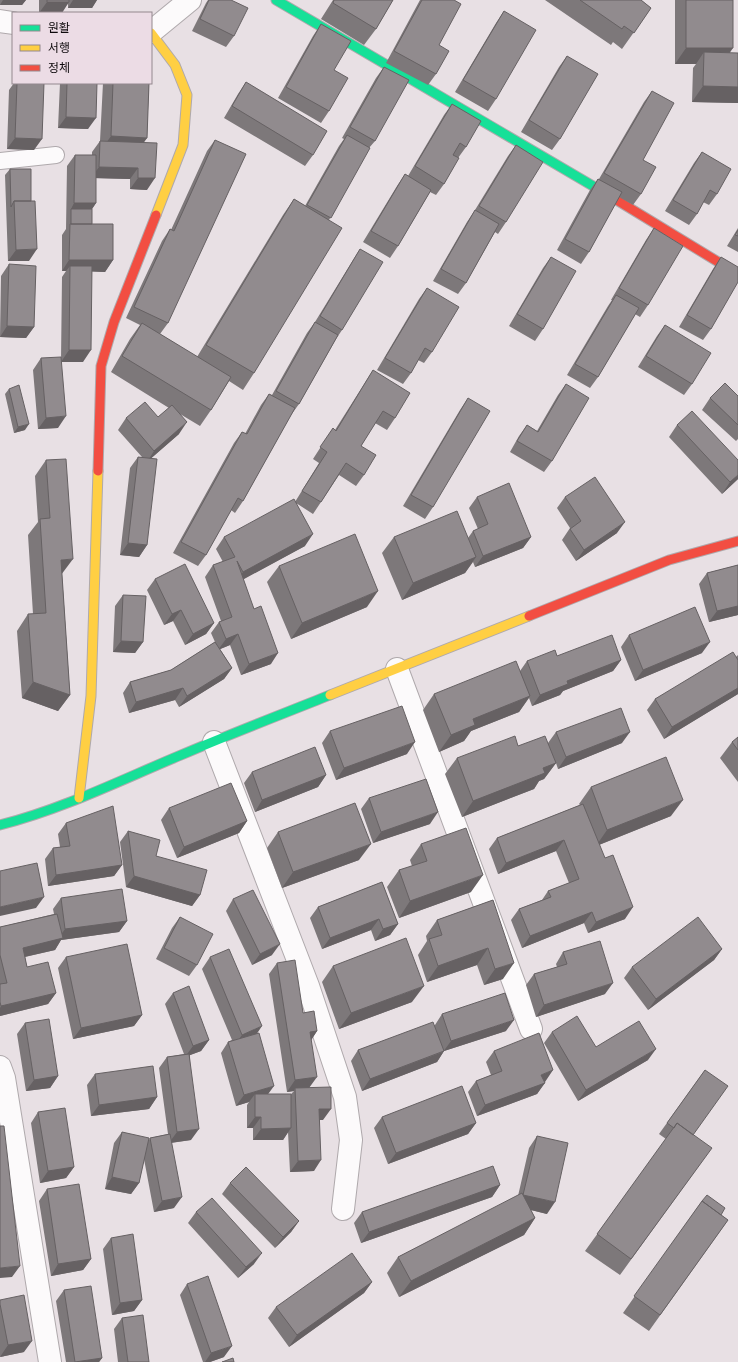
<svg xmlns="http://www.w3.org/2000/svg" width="738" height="1362" viewBox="0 0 738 1362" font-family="'Titillium Web','Noto Sans KR',sans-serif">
	<rect width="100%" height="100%" fill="#e8e0e4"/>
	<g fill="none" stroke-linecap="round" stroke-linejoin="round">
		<defs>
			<path id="lane" d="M0,161L56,155"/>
			<path id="street" d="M0,21L13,23
				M151,32L190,0
				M397,669L531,1029
				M214,742L308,986L345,1097L351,1140L343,1209
				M0,1067L4,1078L50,1362"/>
			<path id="fast" d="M276,0L610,196
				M0,825C63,809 121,780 181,755C230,734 280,715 330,695"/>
			<path id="slow" d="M151,33L175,65L187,95L183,145L156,215
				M330,695L529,616
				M79,798L91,696L98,471"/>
			<path id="jam" d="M610,196L738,274
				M98,471L101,366L114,322L156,215
				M529,616L669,560L738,541"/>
		</defs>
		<use href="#lane" stroke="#afa9ac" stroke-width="18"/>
		<use href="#street" stroke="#afa9ac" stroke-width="24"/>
		<use href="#fast" stroke="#afa9ac" stroke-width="11"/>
		<use href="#slow" stroke="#afa9ac" stroke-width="11"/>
		<use href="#jam" stroke="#afa9ac" stroke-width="11"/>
		<use href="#lane" stroke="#fcfafb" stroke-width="16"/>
		<use href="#street" stroke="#fcfafb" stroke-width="22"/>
		<use href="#fast" stroke="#16e098" stroke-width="9"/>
		<use href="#slow" stroke="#ffcf43" stroke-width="9"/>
		<use href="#jam" stroke="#f24e42" stroke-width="9"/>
	</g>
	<path fill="#7d787a" d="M0,0H26L22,5H0Z
		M39,0H97L92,8H68V4L39,13Z
		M208,0H231L234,36L226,47L192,31L206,3Z
		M333,0H393L376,29L364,45L321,19Z
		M420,0H454L439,45L436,74L428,85L386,63Z
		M545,0H641L651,8L622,49L613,42L611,45Z
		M675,0H733L730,53H738V103L692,102L693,68L696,64H675Z
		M504,11L496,99L488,111L455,92L496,23Z
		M321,24L334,70L329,111L321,123L278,98L313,36Z
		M567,56L560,139L552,150L521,132L559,67Z
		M384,67L375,141L369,148L329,220L254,373L243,390L229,381L211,410L200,426L180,414L179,434L151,458L147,545L139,557L120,555L130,468L138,457H142L118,430L126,418L158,417L169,408L111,372L130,339L140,325L126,318L162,241L170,229L171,230L207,151L215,140L168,323L160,334L197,357L283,215L294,199L305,206L339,146L344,139L342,138L376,78Z
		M246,82L313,155L305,166L224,118L238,94Z
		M14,83H44L34,150L7,149L9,90Z
		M60,83H97L88,129L58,128Z
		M103,83H149L147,138L143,142L147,190L130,189V179L96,178V203L92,209V224L113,260L105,272L92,271L83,362H61L58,428L38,429L33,370L41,358L61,360L62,277L66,271H62V235L66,229L67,166L75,155H92V152L100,141Z
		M652,91L643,160L641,194L633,205L619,197L589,252L581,264L557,250L590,190L598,179H599L644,102Z
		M452,104L466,147L458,158L444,184L436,195L430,192L398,246L390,258L363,242L397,186L405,174L408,176L444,115Z
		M516,145L506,222L498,234L495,232L466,283L458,294L433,281L467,222L475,210L508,156Z
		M702,152L717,194L709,205L703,202L697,214L689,225L665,211L694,163Z
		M10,169L29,261H8L5,175Z
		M654,228L648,305L640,317L635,314L598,377L590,388L567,375L608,306L612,300H611L646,240Z
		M738,228V252L727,246Z
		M360,249L342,330L336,339L299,404L291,415L243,501L235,513L231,510L206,555L198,566L173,553L234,443L242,432L245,434L261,405L269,394L272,395L307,333L315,322L353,260Z
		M551,257L543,329L535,341L509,326L543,268Z
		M721,257L711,329L703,340L679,327L713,269Z
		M9,264L34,327L26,338L0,337L1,276Z
		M427,288L432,352L424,363L418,360L411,373L403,384L377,370L419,299Z
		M665,325L692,384L684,395L638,367L657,336Z
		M373,370L395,418L387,430L375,423L361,446L364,475L356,486L339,475L313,514L296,503L305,546L243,579L271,664L241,675L230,645L220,649L232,668L224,679L179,707L175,700L129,713L123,693L130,682L171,670L215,642L211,633L219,622L221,621L205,577L213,565L223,562L216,549L224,537L295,502L319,463L313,459L333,428L335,430L366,381Z
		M566,384L552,461L544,472L510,452L519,436L527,425L537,431L558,395Z
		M9,389L25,430L14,433L5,394Z
		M738,396V439L736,441L702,410L710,398Z
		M468,398L433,507L425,519L403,506L460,410Z
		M677,425L738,479L722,494L669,437Z
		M46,460L62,574L70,695L58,711L22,698L17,631L28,614H33L28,535L38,522L35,476Z
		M477,497L531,537L523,548L475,567L473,562L465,573L402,600L382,553L394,537L468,538L473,531L478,529L469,508Z
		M565,497L617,533L576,561L562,540L570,528L557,508Z
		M738,565V615L709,622L699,584L707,573Z
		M279,566L367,607L291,639L267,582Z
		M155,579L214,623L206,634L185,645L173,621L164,625L147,590Z
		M123,595L143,642L135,653L113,652L115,606Z
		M629,635L702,653L635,681L621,647Z
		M738,655V694L664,739L647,710L655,699L736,657Z
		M557,656L621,660L613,671L563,691L560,695L532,706L529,698L519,712L471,731L464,741L439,752L423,710L434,694L520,671L527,661Z
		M330,731L407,754L336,780L322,743Z
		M556,732L622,743L558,769L556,763L544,779L539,781L534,789L462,817L445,774L457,758L518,746L548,743Z
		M738,737V782L720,758L732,742Z
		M252,772L326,775L318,787L255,812L244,783Z
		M591,787L671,816L599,845L625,919L588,933L584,923L522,948L511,920L519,909L542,900L548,891L569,883L556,851L498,874L489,849L497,838L580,805L579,804Z
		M369,798L430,824L373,843L361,809Z
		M169,808L247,821L239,833L177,858L161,820Z
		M66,823L122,865L114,876L48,886L45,859L53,848L60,847L58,834Z
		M128,831L200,895L192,906L126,887L120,842Z
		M278,832L359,860L282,888L267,848Z
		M421,844L471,892L399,918L387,887L399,870L412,866L410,860Z
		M382,882L398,924L390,935L375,941L371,930L322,949L310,918L318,907Z
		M61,898L127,921L119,932L61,940L55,950L25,957L27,967L56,993L48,1004L0,1016V927L54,914L53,909Z
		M233,899L272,955L252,965L226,911Z
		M493,900L503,979L484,985L477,965L427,982L418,955L427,941L426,936L437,920Z
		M180,917L197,965L189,976L156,959L172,928Z
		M722,949L714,960L648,1010L624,978L632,967Z
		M563,952L605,994L536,1017L526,985L534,974L557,967L556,964Z
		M66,957L142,1015L134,1026L73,1039L58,968Z
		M210,957L256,1033L268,1094H291L294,1091L287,1092L269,974L277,963L303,1013L317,1031L311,1040L309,1088L323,1120H320L314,1171L290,1172L288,1132L283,1140H253V1128H247V1105L249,1102L236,1106L221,1053L228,1042L232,1040L202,969Z
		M333,966L412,1002L339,1029L322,982Z
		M173,993L209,1040L201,1051L190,1055L191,1140L171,1143L174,1208L154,1212L144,1159L139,1183L131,1194L105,1189L114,1143L122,1132L149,1140L150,1138L168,1134L159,1068L167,1057L184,1054L165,1004Z
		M442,1014L506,1031L444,1051L437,1062L362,1091L351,1061L358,1050L435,1025Z
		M25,1023L58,1076L50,1088L26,1091L17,1034Z
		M552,1032L596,1047L648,1060L578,1101L544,1043Z
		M494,1051L545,1082L537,1094L477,1116L468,1092L476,1081L491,1075L486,1062Z
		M705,1070L693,1135L700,1164L620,1275L585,1251L666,1139L659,1134Z
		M95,1074L157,1097L149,1109L91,1116L87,1085Z
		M38,1112L74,1167L66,1178L40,1183L31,1123Z
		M382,1117L476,1123L468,1134L388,1164L374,1128Z
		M537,1136L547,1214L531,1210L535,1218L524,1235L399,1297L387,1273L398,1257L518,1196L529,1148Z
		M230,1183L299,1221L291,1232L275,1248L222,1194Z
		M500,1185L492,1197L361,1243L354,1223L362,1212Z
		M47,1189L91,1259L83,1270L51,1276L39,1201Z
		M702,1201L728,1220L649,1331L623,1313Z
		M196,1212L254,1264L238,1278L188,1223Z
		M111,1238L142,1300L134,1311L112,1315L103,1249Z
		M372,1282L364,1293L289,1347L268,1318L276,1307Z
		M187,1284L224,1357L210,1362H203L180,1295Z
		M64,1290L102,1358L99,1362H66L56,1301Z
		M0,1304L24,1352L0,1357Z
		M122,1318L149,1362H118L114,1329Z"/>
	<path fill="#666163" d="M3,0H26L22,5H0Z
		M73,0H97L92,8H68Z
		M47,2H69L62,13H39Z
		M686,48H733L722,64L704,52L696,64H675Z
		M703,86L738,87V103L692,102Z
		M66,117L96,118L88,129L58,128Z
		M111,136L147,138L136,154L100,152Z
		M15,138L42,139L34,150L7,149Z
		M99,167L138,168L130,179L91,178Z
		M138,178H155L147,190L130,189Z
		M74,203H96L88,215L71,209Z
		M37,249L29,261H8L16,250Z
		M69,260H113L105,272L70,271V266L66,271H62Z
		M7,326L34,327L26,338L0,337Z
		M69,350H91L83,362H61Z
		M66,416L58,428L38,429L46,418Z
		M187,422L179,434L147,462L154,451Z
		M29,424L25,430L14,433L18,427Z
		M738,475V479L722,494L730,482Z
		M625,522L617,533L576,561L584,550Z
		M313,534L305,546L235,584L243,572Z
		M531,537L523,548L475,567L483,556Z
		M128,543L147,545L139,557L120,555Z
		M476,557L465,573L402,600L413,583Z
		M73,559L61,575V560Z
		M378,591L367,607L291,639L302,623Z
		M738,606V615L709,622L717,611Z
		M181,610L173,621L164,625L172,614Z
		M214,623L206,634L185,645L193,634Z
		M238,634L230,645L218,650L226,639Z
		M121,641L143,642L135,653L113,652Z
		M710,642L702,653L635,681L643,670Z
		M278,653L271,664L241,675L249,664Z
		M621,660L613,671L563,691L560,695L532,706L540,695L567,681Z
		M232,668L224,679L179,707L187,696Z
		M33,682L70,695L58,711L22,698Z
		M183,688L175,700L129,713L136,702Z
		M738,688V694L664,739L672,727Z
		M530,696L519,712L471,731L464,741L439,752L451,735L473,719Z
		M630,732L622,743L558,769L566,757Z
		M415,742L407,754L336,780L344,768Z
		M556,763L544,779L539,781L534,789L462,817L473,801L543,768Z
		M326,775L318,787L255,812L262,800Z
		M683,800L671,816L596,846L607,830Z
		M438,812L430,824L373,843L381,832Z
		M247,821L239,833L177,858L184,847Z
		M564,840L556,851L498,874L506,863Z
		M371,844L359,860L282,888L293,872Z
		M122,865L114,876L48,886L56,875Z
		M483,875L471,892L399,918L410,901Z
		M134,876L200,895L192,906L126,887Z
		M44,897L36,908L0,916V907Z
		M633,907L625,919L588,933L596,922Z
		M592,912L584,923L522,948L530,936Z
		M379,919L371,930L322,949L330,938Z
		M127,921L119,932L61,940L55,950L15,959L23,948L58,939L65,929Z
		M398,924L390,935L375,941L383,929Z
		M280,944L272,955L252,965L260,954Z
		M488,948L477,965L427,982L438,966Z
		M722,949L714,960L648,1010L656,999Z
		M514,963L503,979L484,985L495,969Z
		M613,983L605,994L536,1017L544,1005Z
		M424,986L412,1002L339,1029L351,1013Z
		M56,993L48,1004L0,1016V1008L1,1006Z
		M142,1015L134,1026L73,1039L81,1028Z
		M514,1020L506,1031L444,1051L437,1062L362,1091L370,1079L443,1052L451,1041Z
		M262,1026L254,1038L234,1046L242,1035Z
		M317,1031L310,1042V1032Z
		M209,1040L201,1051L185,1057L193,1046Z
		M656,1049L648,1060L578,1101L586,1090Z
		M553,1070L545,1082L534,1086L541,1075Z
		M58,1076L50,1088L26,1091L34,1080Z
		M317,1077L309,1088H295L294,1091L287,1092L295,1080Z
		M545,1083L537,1094L477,1116L485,1105Z
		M274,1086L266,1097L255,1094L249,1102L236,1106L244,1095Z
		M157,1097L149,1109L91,1116L99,1105Z
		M319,1109H331L323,1120H311Z
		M255,1117H261L253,1128H247Z
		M476,1123L468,1134L388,1164L396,1153Z
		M291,1128L283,1140H253L261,1129Z
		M199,1129L191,1140L169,1143L177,1132Z
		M321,1160L314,1171L290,1172L298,1161Z
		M74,1167L66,1178L40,1183L48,1171Z
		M112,1177L139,1183L131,1194L105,1189Z
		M500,1185L492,1197L361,1243L369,1232Z
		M523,1195L555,1202L547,1214L515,1206Z
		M182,1197L174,1208L154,1212L162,1201Z
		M535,1218L524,1235L399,1297L411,1281Z
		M299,1221L291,1232L275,1248L283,1237Z
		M262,1253L254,1264L238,1278L246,1267Z
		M91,1259L83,1270L51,1276L58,1264Z
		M20,1266L12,1277L0,1278V1268Z
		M372,1282L364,1293L289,1347L297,1335Z
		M142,1300L134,1311L112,1315L120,1303Z
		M32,1341L24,1352L0,1357L8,1345Z
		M232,1346L224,1357L210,1362H205L211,1353Z
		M102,1358L99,1362H75Z"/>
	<path fill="#918b8e" stroke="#666163" d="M47,0H69V2H47Z
		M209,0H231L248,8L234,36L200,19Z
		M334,0H393L376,29L333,3Z
		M422,0H454L461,4L439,45L449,51L436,74L394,51Z
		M580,0H641L651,8L634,33L624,26L622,29Z
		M686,0H733V48H686Z
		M504,11L536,30L496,99L463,80Z
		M321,24L351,41L334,70L348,78L329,111L286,87Z
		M704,52L738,53V87L703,86Z
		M567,56L598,74L560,139L529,120Z
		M384,67L409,80L375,141L350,127Z
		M246,82L327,131L313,155L232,106Z
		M17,83H44L42,139L15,138Z
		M67,83H97L96,118L66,117Z
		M113,83H149L147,138L111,136Z
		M652,91L674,103L643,160L656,167L641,194L604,173Z
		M452,104L481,121L466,147L460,143L453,155L459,158L444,184L415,166Z
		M347,135L370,148L331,218L307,205Z
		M215,140L246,154L168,323L134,307L170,229L174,231Z
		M100,141L157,143L155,178H138V168L99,167Z
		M516,145L543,162L506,222L479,206Z
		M702,152L731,169L717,194L710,190L697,214L673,200Z
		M75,155H96V203H74Z
		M10,169H31V201H14L11,207Z
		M405,174L431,190L398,246L371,231Z
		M598,179L622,192L589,252L565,239Z
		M294,199L342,228L254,373L206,345Z
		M14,201H35L37,249L16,250Z
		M71,209H92V224H71Z
		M475,210L499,224L466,283L441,269Z
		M70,224H113V260H69Z
		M654,228L683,246L648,305L619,288Z
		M738,230V236L735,235Z
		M360,249L383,262L342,330L320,316Z
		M551,257L576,271L543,329L517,314Z
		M721,257L738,267V282L711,329L687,315Z
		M9,264L36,266L34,327L7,326Z
		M70,266H92L91,350H69Z
		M427,288L459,307L432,352L425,348L411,373L385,358Z
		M616,295L639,308L598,377L575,364Z
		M315,322L338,335L299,404L276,391Z
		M142,323L231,377L211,410L122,356Z
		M665,325L711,353L692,384L646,356Z
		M61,357L66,416L46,418L41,358Z
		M373,370L410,393L395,418L383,411L361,446L376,455L364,475L346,463L321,502L302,491L327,452L320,447L333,428L336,431Z
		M725,383L738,396V425L710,398Z
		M566,384L589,398L552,461L517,441L527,425L538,432Z
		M19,385L29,424L18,427L9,389Z
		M269,394L295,408L243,501L238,498L206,555L181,542L242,432L247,434Z
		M468,398L490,411L433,507L411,495Z
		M145,402L158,417L172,405L187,422L154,451L126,418Z
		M692,411L738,460V475L730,482L677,425Z
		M138,457L157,459L147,545L128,543Z
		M66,459L73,559L61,560L70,695L33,682L28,614L46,613L40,519L50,518L46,460Z
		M595,477L625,522L584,550L570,529L581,521L565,497Z
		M509,483L531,537L483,556L473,531L488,524L477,497Z
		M294,499L313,534L243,572L237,561L254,609L261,606L278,653L249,664L238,634L226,639L219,622L232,617L213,565L235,557L224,537Z
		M457,511L476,557L413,583L394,537Z
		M355,534L378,591L302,623L279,566Z
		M185,564L214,623L193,634L181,610L172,614L155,579Z
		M738,565V606L717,611L707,573Z
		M123,595L146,596L143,642L121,641Z
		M695,607L710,642L643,670L629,635Z
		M612,635L621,660L567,681L568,684L540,695L527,661L555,650L557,656Z
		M215,642L232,668L187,696L183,688L136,702L130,682L171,670Z
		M733,652L738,660V688L672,727L655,699Z
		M516,661L530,696L473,719L475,725L451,735L434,694Z
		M402,706L415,742L344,768L330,731Z
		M621,708L630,732L566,757L556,732Z
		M515,736L518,746L545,736L556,763L543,768L545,773L473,801L457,758Z
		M738,737V750L732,742Z
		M315,747L326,775L262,800L252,772Z
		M666,757L683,800L607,830L591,787Z
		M426,779L438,812L381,832L369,798Z
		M231,783L247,821L184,847L169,808Z
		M355,803L371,844L293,872L278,832Z
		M583,804L605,858L613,855L633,907L596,922L592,912L530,936L519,909L551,897L548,891L579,879L564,840L506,863L497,838Z
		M113,806L122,865L56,875L53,848L70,846L66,823Z
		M466,828L483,875L410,901L399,870L427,861L421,844Z
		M128,831L160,840L156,856L207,870L200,895L134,876Z
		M37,863L44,897L0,907V871Z
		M382,882L398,924L383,929L379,919L330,938L318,907Z
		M122,889L127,921L65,929L61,898Z
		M253,890L280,944L260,954L233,899Z
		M493,900L514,963L495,969L488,948L438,966L429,939L442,935L437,920Z
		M57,914L63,938L23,948L27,967L48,962L56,993L1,1006L0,1002V984L7,983L0,955V927Z
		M180,917L213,934L197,965L164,948Z
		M698,917L722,949L656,999L632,967Z
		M406,938L424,986L351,1013L333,966Z
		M600,941L613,983L544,1005L534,974L567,964L563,952Z
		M127,944L142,1015L81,1028L66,957Z
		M229,949L262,1026L242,1035L210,957Z
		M295,960L303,1013L314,1011L317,1031L310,1032L317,1077L295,1080L277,963Z
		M189,986L209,1040L193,1046L173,993Z
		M505,993L514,1020L451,1041L442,1014Z
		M577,1016L596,1047L639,1021L656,1049L586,1090L552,1032Z
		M49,1019L58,1076L34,1080L25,1023Z
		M433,1022L444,1051L370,1079L358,1050Z
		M259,1033L274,1086L244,1095L228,1042Z
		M539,1033L553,1070L541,1075L545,1083L485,1105L476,1081L502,1071L494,1051Z
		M189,1054L199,1129L177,1132L167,1057Z
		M153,1066L157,1097L99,1105L95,1074Z
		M705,1070L728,1086L693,1135L677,1123L674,1128L667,1123Z
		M462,1086L476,1123L396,1153L382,1117Z
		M331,1087V1109H319L321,1160L298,1161L295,1088Z
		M255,1094H291V1128L261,1129V1117H255Z
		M65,1108L74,1167L48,1171L38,1112Z
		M677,1123L712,1148L631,1259L597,1234Z
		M0,1126H4L20,1266L0,1268Z
		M122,1132L149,1138L139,1183L112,1177Z
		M170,1134L182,1197L162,1201L150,1138Z
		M537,1136L568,1143L555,1202L523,1195Z
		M493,1166L500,1185L369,1232L362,1212Z
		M246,1167L299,1221L283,1237L230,1183Z
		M79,1184L91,1259L58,1264L47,1189Z
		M522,1193L535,1218L411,1281L398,1257Z
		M707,1195L725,1208L721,1215L702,1201Z
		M212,1198L262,1253L246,1267L196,1212Z
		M702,1201L728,1220L660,1315L634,1296Z
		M133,1234L142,1300L120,1303L111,1238Z
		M352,1253L372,1282L297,1335L276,1307Z
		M208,1276L232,1346L211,1353L187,1284Z
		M91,1286L102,1358L75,1362L64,1290Z
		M24,1295L32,1341L8,1345L0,1304V1300Z
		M143,1315L149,1362H128L122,1318Z
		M233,1358L234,1362H222Z"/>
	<rect x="12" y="12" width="140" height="72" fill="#ecdce5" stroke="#93888e"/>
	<rect x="20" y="25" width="20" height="6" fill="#16e098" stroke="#93888e"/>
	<text x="48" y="32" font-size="12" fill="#0e0a0c">원활</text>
	<rect x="20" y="45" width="20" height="6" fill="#ffcf43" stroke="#93888e"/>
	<text x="48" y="52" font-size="12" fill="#0e0a0c">서행</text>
	<rect x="20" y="65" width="20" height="6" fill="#f24e42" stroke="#93888e"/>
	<text x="48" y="72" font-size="12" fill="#0e0a0c">정체</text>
</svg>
